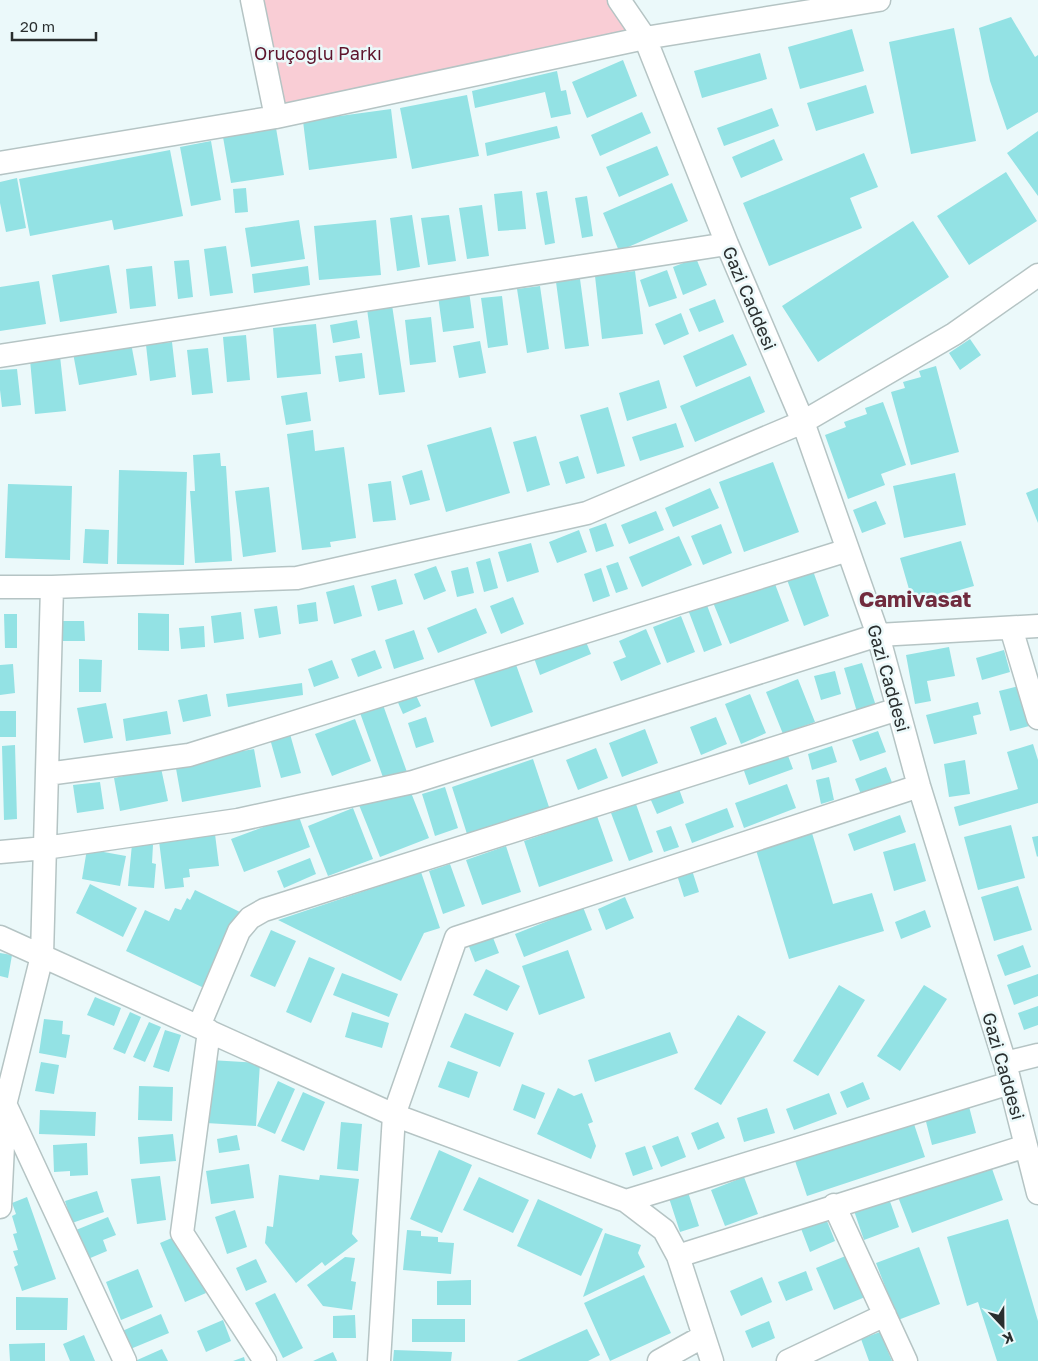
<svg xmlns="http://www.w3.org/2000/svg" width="1038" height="1361" viewBox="0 0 1038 1361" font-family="'Golos Text',sans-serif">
	<rect width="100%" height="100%" fill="#ebf9fa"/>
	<path fill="#f9cdd5" d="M252,0H619L645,38L276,117Z"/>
	<path fill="#93e2e4" d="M1011,17L1035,57L1038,55V112L1007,130L990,81L979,28Z
		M954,28L976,141L911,154L889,42Z
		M852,29L864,71L800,89L788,47Z
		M760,53L767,79L702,98L694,71Z
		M623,60L637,96L587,118L572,82Z
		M557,71L561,91L566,90L571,114L551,118L545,92L475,108L472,91Z
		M866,85L874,113L816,131L807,103Z
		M467,95L479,156L412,169L400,108Z
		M772,108L779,126L724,146L717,128Z
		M391,109L397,158L309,170L303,121Z
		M642,112L651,133L600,156L591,135Z
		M557,126L560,138L487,156L485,143Z
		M276,128L284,175L231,183L223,137Z
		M1038,131V196L1007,153Z
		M774,139L783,160L741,178L732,157Z
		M211,141L221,200L191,206L180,147Z
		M657,146L669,175L619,197L606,167Z
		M170,150L183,216L114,230L112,220L30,236L19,179Z
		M864,153L878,187L850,198L862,228L769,266L743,203Z
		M1006,172L1037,221L969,265L937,216Z
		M17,178L26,228L6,232L0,203V182Z
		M672,183L688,221L619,251L603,213Z
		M246,188L248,212L235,213L233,189Z
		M522,191L526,229L498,231L494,194Z
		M547,191L555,243L545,245L536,193Z
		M587,196L593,236L582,238L575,198Z
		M482,205L489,256L467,259L459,208Z
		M412,215L420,267L397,271L390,218Z
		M449,215L456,261L428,265L421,218Z
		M299,220L305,259L251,267L245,228Z
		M376,220L381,275L319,280L314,226Z
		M913,221L949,277L818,362L782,306Z
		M226,246L233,293L210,296L204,249Z
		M696,258L707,285L683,295L673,267Z
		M189,260L193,297L178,299L174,261Z
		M109,265L117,313L60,322L52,275Z
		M152,266L156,306L130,309L126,269Z
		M308,266L310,285L254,293L252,274Z
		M667,270L677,298L649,307L640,280Z
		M635,271L643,334L602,339L595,276Z
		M580,279L589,346L565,349L556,282Z
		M39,281L46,324L0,331V287Z
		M540,286L549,349L527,353L517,289Z
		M469,291L474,328L443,332L438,296Z
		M502,296L508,345L488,348L481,298Z
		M715,299L724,322L699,332L689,309Z
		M392,305L405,392L379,395L367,309Z
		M681,313L689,334L664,345L655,324Z
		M431,317L436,362L410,365L405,320Z
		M357,320L360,338L333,343L330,325Z
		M316,324L321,374L277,378L273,328Z
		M733,334L747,365L696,387L683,356Z
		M246,335L250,380L227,382L223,337Z
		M970,339L981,355L960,370L949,353Z
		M480,341L486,373L459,378L453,346Z
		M172,342L176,377L150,381L146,345Z
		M131,343L137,375L79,385L73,353Z
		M208,348L213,393L192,395L187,350Z
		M362,353L365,378L339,382L335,356Z
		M60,356L66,411L35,414L30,360Z
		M936,366L959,452L911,465L891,392L905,388L903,382L921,377L919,371Z
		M17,369L21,405L2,407L0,390V370Z
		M750,376L765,412L695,442L680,406Z
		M659,380L667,408L627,421L619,393Z
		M307,392L311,421L286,425L281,396Z
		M883,402L906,465L881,474L885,485L848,499L825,435L846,427L844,422L867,414L865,408Z
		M608,407L625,466L597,474L580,415Z
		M676,423L684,447L640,461L632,437Z
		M491,427L510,493L446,512L427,445Z
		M313,430L315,451L344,447L356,538L330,542L331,547L302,550L287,434Z
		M536,436L550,485L527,492L513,442Z
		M220,453L221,466H226L232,561L195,563L190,491H195L193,455Z
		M578,456L585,478L566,484L559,462Z
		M773,462L799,532L744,552L719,482Z
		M119,470L187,472L184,565L117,564Z
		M422,470L430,500L410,505L402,476Z
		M955,473L966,525L904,538L893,486Z
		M391,481L396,520L373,522L368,484Z
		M8,484L72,486L70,560L5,558Z
		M269,487L276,552L243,557L235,491Z
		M710,488L719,508L673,527L665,508Z
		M1038,488V523L1026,493Z
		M876,501L886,524L862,533L853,510Z
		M656,511L664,530L629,544L621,525Z
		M606,523L614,546L596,552L589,529Z
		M721,524L732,553L703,565L691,536Z
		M85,529L109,530L108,564L83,563Z
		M579,530L587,552L557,563L549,542Z
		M679,536L692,565L642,587L629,557Z
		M961,541L974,586L913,603L900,558Z
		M531,543L539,572L507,582L498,552Z
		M490,558L498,588L484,592L476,562Z
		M618,562L628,589L616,593L606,566Z
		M436,566L446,591L424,600L414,574Z
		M468,567L474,593L457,597L451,571Z
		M601,568L610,596L593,602L584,574Z
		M812,568L829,616L804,626L786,577Z
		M772,576L789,621L730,644L712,600Z
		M396,579L403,604L378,611L371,586Z
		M354,585L362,616L334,624L326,592Z
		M513,597L524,624L501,634L490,606Z
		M705,600L722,645L704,652L687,607Z
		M316,602L318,621L299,624L297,605Z
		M277,606L281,634L259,638L254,609Z
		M476,608L487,633L438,653L427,628Z
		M241,612L244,639L214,643L211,616Z
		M138,613L169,614V651L138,650Z
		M4,614H17V648H5Z
		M681,616L695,652L667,663L653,627Z
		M60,621H84L85,641H60Z
		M204,626L205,647L181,649L179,628Z
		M646,629L661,664L621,681L613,662L626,657L619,641Z
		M414,630L424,659L394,669L385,640Z
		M584,637L591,654L540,675L534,658Z
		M949,647L955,676L927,681L931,701L915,704L906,655Z
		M375,650L382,668L358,677L351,659Z
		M1004,650L1010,672L982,680L976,658Z
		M79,659L102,660L101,692H79Z
		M514,659L533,712L491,727L472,674Z
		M332,660L339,678L314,687L308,669Z
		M862,663L876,706L857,712L844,668Z
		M13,664L15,693L0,695V665Z
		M835,671L841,694L821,700L814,676Z
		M798,679L815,722L783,734L766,692Z
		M302,683L303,695L228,707L226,694Z
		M1023,685L1033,725L1010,731L999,691Z
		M414,691L421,706L403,714L396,698Z
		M207,694L211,716L183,722L178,700Z
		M750,694L766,733L741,744L725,704Z
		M382,702L408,775L385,783L359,710Z
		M978,702L981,714L973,716L977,734L934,744L926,715Z
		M106,703L113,738L84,743L77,708Z
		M0,711H16V737H0Z
		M167,711L171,734L126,741L123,719Z
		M426,717L434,742L416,748L408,723Z
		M716,717L727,744L701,755L690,727Z
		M355,719L371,761L332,776L315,734Z
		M645,729L658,763L622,777L609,743Z
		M878,731L886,752L860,761L852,740Z
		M290,734L301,773L281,778L270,739Z
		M1033,744L1038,760V803L959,826L954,807L1018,789L1007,752Z
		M15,745L17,819L4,820L2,746Z
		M832,746L837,762L812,770L808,754Z
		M596,748L608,778L578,790L566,760Z
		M254,749L261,787L182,802L175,763Z
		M787,753L793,769L749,785L743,768Z
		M533,759L549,807L467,834L452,787Z
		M965,760L970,794L949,797L944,764Z
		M886,767L893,785L862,797L855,779Z
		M161,768L168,801L120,811L114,778Z
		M829,777L834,800L821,804L816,780Z
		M100,782L104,809L77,813L73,785Z
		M787,784L796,808L744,828L735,803Z
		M408,785L429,838L380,857L359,805Z
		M678,786L684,803L657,814L650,798Z
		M445,787L458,828L435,836L422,794Z
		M636,804L653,852L629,861L611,813Z
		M353,808L373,859L328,876L308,826Z
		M727,808L734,827L692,843L685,824Z
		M298,814L310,847L244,872L231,839Z
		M900,815L906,832L854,851L848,834Z
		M597,816L613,861L539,887L524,841Z
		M1011,825L1025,878L978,890L964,837Z
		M671,826L679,847L664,852L656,831Z
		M812,833L833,904L872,893L884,931L789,959L756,850Z
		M215,834L219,866L189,869L190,877L183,878L184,887L165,889L159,841Z
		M1038,836V856L1037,857L1032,837Z
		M915,843L926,881L894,891L883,852Z
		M132,844L153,845L152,863L156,864L154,888L128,886Z
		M506,846L521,892L482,905L466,860Z
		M87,849L126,856L120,886L82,879Z
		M310,858L316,874L284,888L277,871Z
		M450,864L465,906L443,914L429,871Z
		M691,867L699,892L684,897L676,872Z
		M421,872L440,928L424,933L401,981L278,920Z
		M90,884L137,908L123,937L76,913Z
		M1018,886L1032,930L994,941L981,897Z
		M195,890L240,912L204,988L126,951L145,910L169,921L175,908L181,910L187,898L190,900Z
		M625,897L634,918L606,930L598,909Z
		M583,907L592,930L524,957L515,934Z
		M925,910L931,927L901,939L895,922Z
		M271,930L296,941L275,987L250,976Z
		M492,935L499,953L475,962L468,944Z
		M1023,945L1031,967L1005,976L997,955Z
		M568,950L585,998L539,1015L522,966Z
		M0,953L12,955L8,978L0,976Z
		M309,957L335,968L311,1023L286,1012Z
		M486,969L520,986L507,1011L473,995Z
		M342,973L398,994L389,1017L333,995Z
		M1038,974V996L1014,1005L1007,985Z
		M839,985L865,1000L818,1076L793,1061Z
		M924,985L947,999L900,1071L877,1056Z
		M95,997L121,1008L114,1026L87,1015Z
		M1038,1006V1025L1024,1030L1018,1013Z
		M130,1012L141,1017L125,1054L113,1049Z
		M352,1012L389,1023L382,1048L345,1037Z
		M465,1013L514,1033L500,1067L450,1047Z
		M738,1015L766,1032L721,1105L694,1089Z
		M44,1019L63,1021L62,1034L70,1035L66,1058L39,1053Z
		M149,1022L161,1027L145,1062L133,1057Z
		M165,1030L181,1035L169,1072L153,1067Z
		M670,1032L678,1053L595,1082L588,1060Z
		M210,1060L260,1063L256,1126L206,1123Z
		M448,1061L478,1072L469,1098L438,1087Z
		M41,1062L59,1065L54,1094L35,1091Z
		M278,1081L295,1089L275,1134L257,1126Z
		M863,1082L870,1099L847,1108L840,1092Z
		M522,1084L545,1093L535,1119L513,1110Z
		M139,1086L173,1087L172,1121L138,1120Z
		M558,1088L574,1096L582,1093L593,1122L588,1124L596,1146L591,1159L537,1134Z
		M303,1092L325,1102L304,1151L281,1141Z
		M829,1093L837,1114L794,1130L786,1109Z
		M967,1099L976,1133L932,1145L923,1110Z
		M767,1108L775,1133L744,1142L737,1118Z
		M40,1110L96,1112L95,1136L39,1134Z
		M911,1115L925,1157L807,1196L793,1155Z
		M341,1122L362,1124L358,1171L337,1169Z
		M718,1122L725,1138L698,1150L691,1133Z
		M173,1134L176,1161L140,1164L138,1137Z
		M237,1135L240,1150L219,1153L217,1139Z
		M678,1136L686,1157L661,1167L652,1146Z
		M87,1143L88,1175L70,1176V1171L54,1172L53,1145Z
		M645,1146L653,1169L633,1176L625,1153Z
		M439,1150L472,1165L442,1233L410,1219Z
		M990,1163L1003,1200L912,1233L898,1197Z
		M249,1164L254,1198L211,1204L206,1171Z
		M279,1175L319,1180L320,1175L359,1179L352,1234L358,1241L325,1266L322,1262L296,1283L265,1243L267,1226L273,1227Z
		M160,1176L166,1220L137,1224L131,1179Z
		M479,1177L529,1200L513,1233L463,1210Z
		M744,1177L758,1214L725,1226L711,1190Z
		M687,1189L699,1226L680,1232L668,1195Z
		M886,1190L899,1227L864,1240L851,1202Z
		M97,1191L104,1212L72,1223L65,1201Z
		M27,1197L56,1279L22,1291L14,1267L18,1265L13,1251L18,1250L13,1234L17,1233L12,1216L16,1214L12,1203Z
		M538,1199L603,1229L581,1276L517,1246Z
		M235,1210L247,1247L227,1254L215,1217Z
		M825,1216L835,1241L810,1252L800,1226Z
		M108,1217L116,1235L103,1240L107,1251L88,1259L76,1230Z
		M1008,1219L1038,1321V1361H997L978,1302L967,1306L947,1237Z
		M407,1230L421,1231V1236L438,1237V1242L454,1243L451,1274L403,1270Z
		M605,1233L641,1245L638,1253L645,1267L583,1297Z
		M181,1234L206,1293L185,1302L160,1243Z
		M919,1247L940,1304L898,1320L876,1263Z
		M848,1255L865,1297L834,1310L816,1268Z
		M345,1257L355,1258L351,1281L356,1282L352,1310L323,1306L307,1285Z
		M256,1259L267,1282L246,1291L236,1268Z
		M138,1269L153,1307L121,1320L106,1282Z
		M806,1271L813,1290L786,1301L778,1282Z
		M644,1275L671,1333L610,1361L584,1303Z
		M762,1277L772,1302L741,1316L730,1291Z
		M471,1280V1305H437V1281Z
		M275,1293L303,1348L283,1358L255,1303Z
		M16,1297L68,1298L67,1330H16Z
		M161,1314L169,1333L128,1350L120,1332Z
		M355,1315L356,1338H333V1316Z
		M412,1319H465V1342H412Z
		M223,1320L231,1341L206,1352L197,1331Z
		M769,1321L775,1338L752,1348L745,1331Z
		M587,1329L600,1355L588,1361H517Z
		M880,1332L892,1361H869L861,1339Z
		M84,1335L95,1361H70L63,1344Z
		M45,1343V1361H10L9,1344Z
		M162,1349L168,1361H135Z
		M394,1350L452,1352L451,1361H393Z
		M333,1352L337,1361H313Z
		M244,1357L245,1361H233Z"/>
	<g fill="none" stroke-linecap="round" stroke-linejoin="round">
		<defs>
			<path id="minor" d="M252,0L276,117
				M619,0L645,38L727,244L803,422L848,550L878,635L919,786L1005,1063L1038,1193
				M0,163L276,117L645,38L879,0
				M0,356L727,244
				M0,587H52L297,578L587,513L803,422L954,334L1038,275
				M1011,628L1038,718
				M47,774L189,755L848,550
				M0,852L45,848L238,820L413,782L878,635L1038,626
				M0,937L394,1115L626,1201L664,1230L678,1256L712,1361
				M199,1026L239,931L250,918L264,910L898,709
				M209,1031L182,1233L265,1361
				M1005,1063L1038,1055
				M7,1108L125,1361
				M626,1201L1010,1083
				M834,1205L906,1361
				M0,1207L5,1105L42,956L52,587
				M678,1256L1026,1146
				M379,1361L394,1115L456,938L919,786
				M659,1361L704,1336
				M788,1361L885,1315"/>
		</defs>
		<use href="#minor" stroke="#b5c4c4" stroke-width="25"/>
		<use href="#minor" stroke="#fff" stroke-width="22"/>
	</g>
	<g text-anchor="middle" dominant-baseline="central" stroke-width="5" stroke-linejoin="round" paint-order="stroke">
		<g font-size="18" fill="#5e142c" stroke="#ebf9fa">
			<text x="318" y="53">Oruçoğlu Parkı</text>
		</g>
		<g font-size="18" fill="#292e2e" stroke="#ebf9fa">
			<text transform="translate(750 298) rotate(67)">Gazi Caddesi</text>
			<text transform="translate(889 678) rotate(74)">Gazi Caddesi</text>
			<text transform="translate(1004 1066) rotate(74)">Gazi Caddesi</text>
		</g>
		<g font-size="22" font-weight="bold" fill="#702b3e" stroke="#ebf9fa">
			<text x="915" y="598">Camivasat</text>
		</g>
	</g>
	<g transform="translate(1003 1326) rotate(158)" stroke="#ebf9fa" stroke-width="4" paint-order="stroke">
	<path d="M0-4L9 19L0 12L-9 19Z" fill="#292e2e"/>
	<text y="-8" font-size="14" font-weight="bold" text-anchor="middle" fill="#292e2e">K</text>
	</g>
	<path d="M12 32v8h84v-8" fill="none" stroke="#292e2e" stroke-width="2.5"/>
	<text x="20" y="32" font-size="15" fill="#292e2e" stroke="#ebf9fa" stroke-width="4" paint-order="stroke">20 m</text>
</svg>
